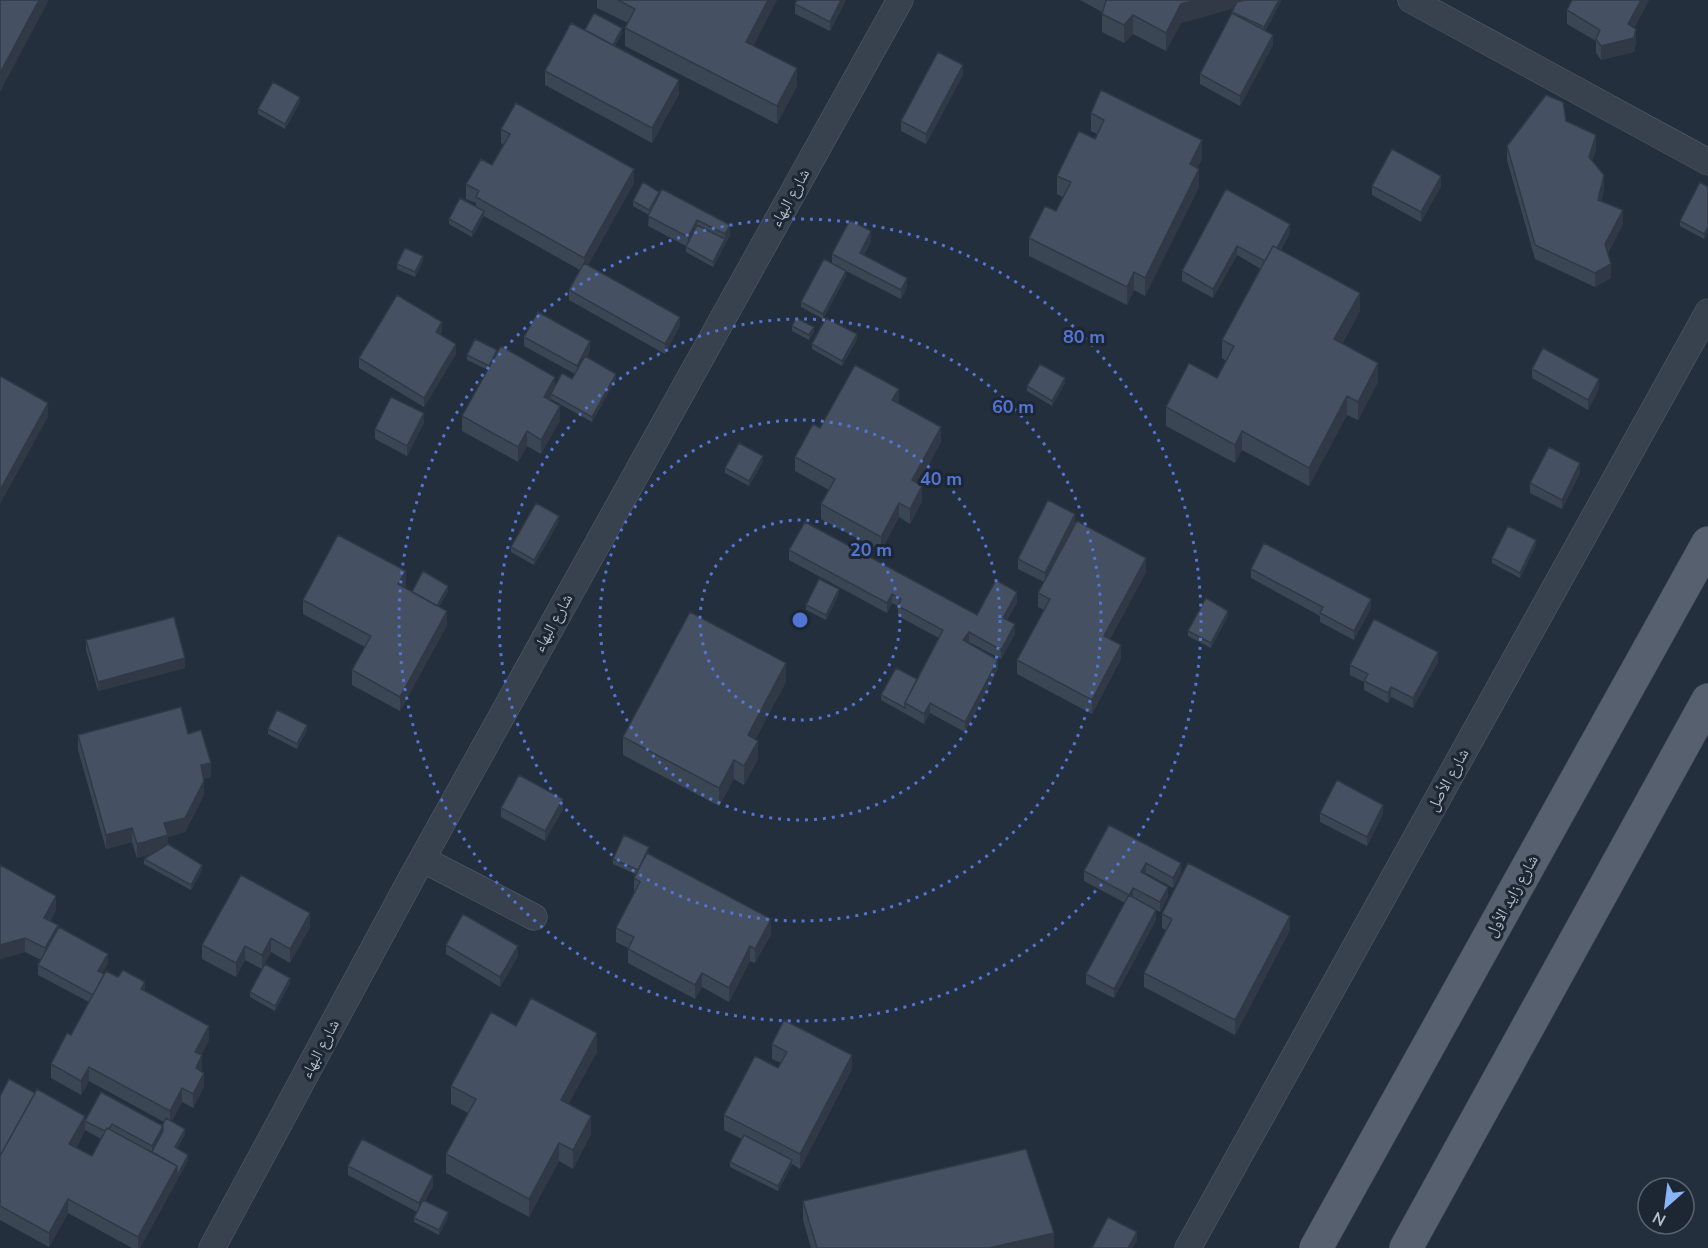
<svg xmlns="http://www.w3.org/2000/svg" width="1708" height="1248" viewBox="0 0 1708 1248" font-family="'Nunito Sans','Noto Naskh Arabic',sans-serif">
	<rect width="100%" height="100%" fill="#242f3e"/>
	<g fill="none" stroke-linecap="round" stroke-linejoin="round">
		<defs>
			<path id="street" d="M1411,0L1708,162
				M422,859L534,917
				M212,1248L411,879L900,0
				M1188,1248L1708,312"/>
			<path id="primary" d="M1316,1248L1708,543
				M1406,1248L1708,700"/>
		</defs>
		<use href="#street" stroke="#565f6c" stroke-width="27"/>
		<use href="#primary" stroke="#414a57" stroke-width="34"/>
		<use href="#street" stroke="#38414e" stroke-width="26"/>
		<use href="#primary" stroke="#56606e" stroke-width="33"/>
	</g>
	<path fill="#3b4654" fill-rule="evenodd" d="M597,0H777L753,45L797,86L777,124L625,46V28L628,23L597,8Z
		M846,0L830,31L795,14V4Z
		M1080,0H1281V1L1265,31L1273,45L1240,106L1200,84V74L1232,14L1234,8L1181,23L1166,51L1133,34L1124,43L1102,32V12Z
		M1572,0H1649L1634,28L1636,43L1634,52L1601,60L1596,53V41L1567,24V10Z
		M585,30L622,33L615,46L679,94L652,143L545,85V71Z
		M963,75L926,144L901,131V121Z
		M300,102L285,129L258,114V109Z
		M1091,113L1202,159L1197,168L1199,187L1145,296L1134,290L1127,305L1029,256V238L1056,211L1063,197L1057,194V176L1095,139L1097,134L1091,131Z
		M1566,121L1596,150L1592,160L1604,190L1601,201L1623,224L1608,253L1611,278L1595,287L1535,259L1507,160V146Z
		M501,129L634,183L588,265L680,326L665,354L569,300V290L580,270L484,216L472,237L449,224V219L476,206V203L466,199V184L492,165L504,145L501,143Z
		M1372,186H1441L1421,222L1372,195Z
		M1708,187V232L1704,239L1680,226V221Z
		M1226,189L1290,233L1281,250L1360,311L1342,344L1378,382L1358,420L1347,415L1309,486L1242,450L1235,463L1166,426V407L1217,378L1226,361L1222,358V340L1261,269L1237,255L1213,298L1182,281V271Z
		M659,195L730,235L713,267L686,252V246L648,226L649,215L633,206V201Z
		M871,241L864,255L907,288L901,299L846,271V276L823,319L801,307V302L832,264V254Z
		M423,261L415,277L397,269V264Z
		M792,326L814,332L809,340L792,331Z
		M442,332L440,335L456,354L424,407L359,368V358Z
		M524,337L590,350L587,357L616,379L592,422L551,399L550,400L560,420L541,454L527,446L518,462L462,431V416L488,370L467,360V355L497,353L555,386L572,379L575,374L524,346Z
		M857,339L842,366L812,349V344Z
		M1532,369L1599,389L1588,410L1532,378Z
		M1065,383L1052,406L1027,391V386Z
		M899,404L941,442L918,484L922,501L910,524L899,517L881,551L821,519V504L829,490L795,471V457L820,428Z
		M424,423L407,456L375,439V429Z
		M763,461L749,486L725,473V468Z
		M1580,473L1562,509L1530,493V483Z
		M559,521L534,565L511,552V547Z
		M1075,523L1146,572L1110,639L1121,659L1092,714L1017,674V660L1044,610L1038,607V593L1044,582L1018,569V559Z
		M1536,545L1520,578L1492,563V558Z
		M789,550L977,615L1017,602L1007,620L1015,634L1001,659L969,642L968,643L998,669L965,732L930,713L924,724L881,700V695L917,679L939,638L898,616V606L892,603L887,613L789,560Z
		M1251,569L1371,608L1354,640L1320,622V616L1251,578Z
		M406,586L405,588L412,592L448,591L439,607L447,625L400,711L352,685V670L365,647L303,614V600Z
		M839,594L826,620L806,610V605Z
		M1228,616L1211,648L1188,636V631Z
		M86,640L185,668L98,691L86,650Z
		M1438,662L1413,708L1391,697L1388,703L1364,690V682L1350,675V665Z
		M786,682L755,739L758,759L744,785L734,779L719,806L623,755V737Z
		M268,729L307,730L297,749L268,734Z
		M188,734L211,777L204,779V795L185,832L168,837V844L202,870L191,890L144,864V859L153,853L137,858L132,842L106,849L78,750V735Z
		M501,808L563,809L545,841L501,817Z
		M1320,813L1383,814L1367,846L1320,822Z
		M1109,825L1181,873L1173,888L1146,873L1145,874L1168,897L1160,912L1156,910V920L1114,998L1086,984V974L1125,903L1084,881V871Z
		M649,852L648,854L771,934L755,963L750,961L729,1002L702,987L695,999L628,963V948L616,942V928L634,893V878L635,874L613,864V859Z
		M0,865L56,910L50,921L58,929L108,963L102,973L145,991L209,1040L201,1055L202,1070L201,1071L204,1087L193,1108L182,1102L172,1121L185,1134L177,1149L188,1160L140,1248H132L68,1213L49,1247L0,1220V1096L85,1121L162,1126L164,1122L89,1081L81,1095L51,1078V1064L71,1035L89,1002L38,975V965L41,960L25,952L0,959ZM85,1130L101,1139L92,1156L76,1148Z
		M1162,914L1290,930L1235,1035L1144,987V973L1166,930L1162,928Z
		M310,927L290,963L271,952L262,969L245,960L236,977L202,959V945Z
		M446,945L518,956L500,987L446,954Z
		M290,983L275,1011L250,997V992Z
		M516,1026L597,1052L568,1104L591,1134L573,1169L559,1161L529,1217L446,1173V1154L468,1113L451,1104V1086Z
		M772,1044L852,1069L800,1169L792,1164L778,1191L730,1167V1162L742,1139L724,1130V1115L778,1068L781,1063L772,1059Z
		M348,1166L433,1186L425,1201L448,1217L439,1235L414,1222V1218L417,1212L348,1175Z
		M803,1201L1054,1248H811L803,1220Z"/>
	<path fill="#303945" d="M39,0H49L0,92V73Z
		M768,0H777L746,60V42Z
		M841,0H846L830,31V22Z
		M1196,0H1247L1246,5L1181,23L1166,51V33L1181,4Z
		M1279,0H1281V1L1264,32V27Z
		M1641,0H1649L1628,38V24Z
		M1133,15V34L1124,43V25Z
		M622,28V33L609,57V52Z
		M1636,29V43L1634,52L1601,60V46Z
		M1273,35V45L1240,106V96Z
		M963,65V75L926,144V134Z
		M797,68V86L777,124V106Z
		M679,80V94L652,143V128Z
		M300,97V102L285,129V124Z
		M1596,135V150L1589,171V157Z
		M1202,140V159L1190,182V164Z
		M634,169V183L584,272V258Z
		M1199,169V187L1145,296V278Z
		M1604,175V190L1598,215V200Z
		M1441,176V186L1421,222V212Z
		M1623,210V224L1605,258V244Z
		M484,211V216L472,237V232Z
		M697,220V229L688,247V237Z
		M1290,224V233L1268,273V263Z
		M730,225V235L713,267V262L725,239V234Z
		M1708,227V232L1704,239V234Z
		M871,231V241L860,263V253Z
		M1237,246V255L1213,298V289Z
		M423,256V261L415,277V272Z
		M1611,264V278L1595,287V273Z
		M846,271V276L823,319V314Z
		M1134,272V290L1127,305V287Z
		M907,278V288L901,299V290Z
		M1360,293V311L1334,358V339Z
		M680,317V326L665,354V344Z
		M442,322V332L436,342V332Z
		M814,327V332L809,340V335Z
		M857,334V339L842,366V361Z
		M590,341V350L577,375V366Z
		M456,344V354L424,407V398Z
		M1378,363V382L1358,420V402Z
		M616,374V379L592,422V417Z
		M555,377V392L551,394V399L544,411V397Z
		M1065,378V383L1052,406V401Z
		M1599,379V389L1588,410V400Z
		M899,389V403L892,400Z
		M1347,396V415L1309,486V468Z
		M48,403V417L0,504V490Z
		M560,406V420L541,454V440Z
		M424,413V423L407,456V446Z
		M941,427V442L912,494V480Z
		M527,431V446L518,462V447Z
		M1242,431V450L1235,463V445Z
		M763,456V461L749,486V481Z
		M1580,463V473L1562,509V500Z
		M922,486V501L910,524V509Z
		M899,503V517L881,551V537Z
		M1075,514V523L1045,582V573Z
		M559,516V521L534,565V560Z
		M1536,540V545L1520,578V573Z
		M1146,558V572L1104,650V636Z
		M406,571V586L398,599V584Z
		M448,586V591L433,617V612Z
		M839,589V594L826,620V615Z
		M1017,592V602L1003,628V618Z
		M892,594V603L887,613V603Z
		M1371,599V608L1354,640V631Z
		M447,611V625L400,711V697Z
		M1228,611V616L1211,648V643Z
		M1015,624V634L1001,659V650Z
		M969,632V642L963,650V640Z
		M1121,645V659L1092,714V700Z
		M1438,652V662L1413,708V698Z
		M185,658V668L98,691V682Z
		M998,660V669L965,732V722Z
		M786,663V682L748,754V735Z
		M1391,687V697L1388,703V693Z
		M930,703V713L924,724V714Z
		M307,725V730L297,749V744Z
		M758,741V759L744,785V766Z
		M734,760V779L719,806V788Z
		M211,763V777L201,780V765Z
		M204,781V795L185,832L168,837V849L137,858V844L164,823Z
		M563,799V809L545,841V831Z
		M1383,805V814L1367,846V837Z
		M132,828V842L106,849V835Z
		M1146,863V873L1141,882V872Z
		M1181,863V873L1173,888V878Z
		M202,865V870L191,890V885Z
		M1168,887V897L1160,912V902Z
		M1133,888V898L1129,895Z
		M56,896V910L44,932V918Z
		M1156,910V920L1114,998V989Z
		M310,913V927L290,963V949Z
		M1290,916V930L1235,1035V1020Z
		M771,919V934L755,963V949Z
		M58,925V939L45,963V948Z
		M25,938V952L0,959V945Z
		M271,938V952L262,969V955Z
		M245,946V960L236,977V963Z
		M518,946V956L500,987V977Z
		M750,946V961L729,1002V988Z
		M108,954V963L98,981V971Z
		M702,973V987L695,999V985Z
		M290,978V983L275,1011V1006Z
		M145,982V996L141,989Z
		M209,1026V1040L195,1066V1052Z
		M597,1033V1052L561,1118V1100Z
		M202,1055V1070L196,1082V1068Z
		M852,1055V1069L800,1169V1154Z
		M89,1067V1081L81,1095V1081Z
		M204,1073V1087L193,1108V1094Z
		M182,1088V1102L170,1125V1111Z
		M85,1116V1130L69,1159V1144Z
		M591,1116V1134L573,1169V1150Z
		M163,1126V1136L152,1156V1146Z
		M185,1129V1134L175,1152V1147Z
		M559,1143V1161L529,1217V1199Z
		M188,1155V1160L177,1181L140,1248H138V1237L177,1166Z
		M792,1160V1165L778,1191V1186Z
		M433,1176V1186L419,1213V1203Z
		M68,1199V1213L49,1247V1233Z
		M448,1212V1217L439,1235V1230Z
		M1137,1232V1241L1133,1248H1128Z
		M1054,1233V1248H989Z"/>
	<path fill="#455162" stroke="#303945" stroke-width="1.5" d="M0,0H39L0,73Z
		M618,0H768L746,42L797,68L777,106L625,28L635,9Z
		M797,0H841L830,22L795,4Z
		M1106,0H1196L1181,4L1166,33L1133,15L1124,25L1102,14Z
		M1245,0H1279L1264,27L1232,12L1237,2Z
		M1572,0H1641L1628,24L1636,29L1634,38L1601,46L1596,39L1600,30L1567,10Z
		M594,13L622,28L613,45L585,30Z
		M1232,13L1273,35L1240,96L1200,74Z
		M571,23L679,80L652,128L545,71Z
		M938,52L963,65L926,134L901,121Z
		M273,82L300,97L285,124L258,109Z
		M1101,90L1202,140L1190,164L1199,169L1145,278L1134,272L1127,287L1029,238L1045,206L1056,211L1071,182L1057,176L1079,131L1095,139L1104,120L1091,113Z
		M1546,95L1563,102L1566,121L1596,135L1589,157L1604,175L1598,200L1623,210L1605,244L1611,264L1595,273L1535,245L1507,146Z
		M516,103L634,169L584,258L476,197L479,191L466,184L481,159L492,165L510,134L501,129Z
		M1392,149L1441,176L1421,212L1372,186Z
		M643,182L659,192L649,210L633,201Z
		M1700,182L1708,187V227L1704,234L1680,221Z
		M662,189L730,225L725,234L697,220L688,237L648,216Z
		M1226,189L1290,224L1277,248L1273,246L1265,261L1237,246L1213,289L1182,271Z
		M460,198L484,211L472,232L449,219Z
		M850,220L871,231L860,253L907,278L901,290L832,254Z
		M697,225L725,239L713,262L686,247Z
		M1273,246L1360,293L1334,339L1378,363L1358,402L1347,396L1309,468L1242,431L1235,445L1166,407L1189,363L1217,378L1234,346L1222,340Z
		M405,248L423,256L415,272L397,264Z
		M824,259L846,271L823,314L801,302Z
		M584,263L680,317L665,344L569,290Z
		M397,295L442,322L436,332L456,344L424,398L359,358Z
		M538,312L590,341L577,366L524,337Z
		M796,318L814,327L809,335L792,326Z
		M826,318L857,334L842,361L812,344Z
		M475,339L497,350L489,366L467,355Z
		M501,346L555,377L544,397L560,406L541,440L527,431L518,447L462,416Z
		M1543,348L1599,379L1588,400L1532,369Z
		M585,356L616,374L592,417L551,394L562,373L572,379Z
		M1040,364L1065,378L1052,401L1027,386Z
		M855,365L899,389L892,400L941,427L912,480L922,486L910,509L899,503L881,537L821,504L835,479L795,457L813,424L820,428Z
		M0,376L48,403L0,490Z
		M391,397L424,413L407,446L375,429Z
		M739,443L763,456L749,481L725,468Z
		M1549,447L1580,463L1562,500L1530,483Z
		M1048,500L1075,514L1045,573L1018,559Z
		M536,503L559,516L534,560L511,547Z
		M1077,521L1146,558L1104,636L1121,645L1092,700L1017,660L1050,599L1038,593Z
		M805,522L977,615L996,580L1017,592L1003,618L1015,624L1001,650L969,632L963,640L998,660L965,722L930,703L924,714L905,703L943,630L898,606L901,599L892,594L887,603L789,550Z
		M1508,526L1536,540L1520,573L1492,558Z
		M338,535L406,571L398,584L447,611L400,697L352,670L371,636L303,600Z
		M1264,543L1371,599L1354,631L1320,613L1323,607L1251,569Z
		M423,571L448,586L437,606L412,592Z
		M819,579L839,589L826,615L806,605Z
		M1206,598L1228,611L1211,643L1188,631Z
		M690,612L786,663L748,735L758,741L744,766L734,760L719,788L623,737Z
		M174,617L185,658L98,682L86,640Z
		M1374,619L1438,652L1413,698L1391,687L1388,693L1364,681L1368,674L1350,665Z
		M896,668L917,679L905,703V708L881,695Z
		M181,707L188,734L201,730L211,763L201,765L204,781L185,818L164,823L168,835L137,844L132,828L106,835L78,735Z
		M277,710L307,725L297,744L268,729Z
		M519,775L563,799L545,831L501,808Z
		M1337,780L1383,805L1367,837L1320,813Z
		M1109,825L1181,863L1173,878L1146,863L1141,872L1168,887L1160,902L1133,888L1129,895L1084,871Z
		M624,835L649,847L638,870L613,859Z
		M168,844L202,865L191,885L144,859Z
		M647,853L771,919L755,949L750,946L729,988L702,973L695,985L628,949L634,937L616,928L640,882L634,878Z
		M1188,863L1290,916L1235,1020L1144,973L1172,919L1162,914Z
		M0,865L56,896L44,918L58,925L45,948L25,938L0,945Z
		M241,875L310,913L290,949L271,938L262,955L245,946L236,963L202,945Z
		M1129,895L1156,910L1114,989L1086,974Z
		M463,914L518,946L500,977L446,945Z
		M59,927L108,954L98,971L104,974L93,995L38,965Z
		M265,964L290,978L275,1006L250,992Z
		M123,970L145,982L141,989L209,1026L195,1052L202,1055L196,1068L204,1073L193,1094L182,1088L170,1111L89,1067L81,1081L51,1064L67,1033L71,1035L106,971L118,977Z
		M531,998L597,1033L561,1100L591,1116L573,1150L559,1143L529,1199L446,1154L476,1099L451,1086L491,1012L516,1026Z
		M784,1020L852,1055L800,1154L724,1115L755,1056L778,1068L787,1052L772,1044Z
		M9,1079L35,1093L0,1156V1096Z
		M37,1089L85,1116L69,1144L92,1156L107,1128L177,1166L138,1237L68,1199L49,1233L0,1206V1156Z
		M101,1092L163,1126L152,1146L112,1124L109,1129L107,1128L105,1131L85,1121Z
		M166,1118L185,1129L175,1147L188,1155L177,1176V1166L152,1152L163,1131V1126H162Z
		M744,1135L792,1160L778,1186L730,1162Z
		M362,1139L433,1176L419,1203L348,1166Z
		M1026,1149L1054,1233L989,1248H817L803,1201Z
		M423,1200L448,1212L439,1230L414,1218Z
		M1108,1217L1137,1232L1128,1248H1092Z"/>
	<g fill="none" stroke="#5274d3" stroke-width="3" stroke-dasharray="3 6">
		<circle cx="800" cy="620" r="100"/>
		<circle cx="800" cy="620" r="200"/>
		<circle cx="800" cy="620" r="301"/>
		<circle cx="800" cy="620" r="401"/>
	</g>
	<g text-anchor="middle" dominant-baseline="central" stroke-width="6" stroke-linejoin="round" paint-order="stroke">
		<g font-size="16" fill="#b4bcc9" stroke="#1d2633">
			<text transform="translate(790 198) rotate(-61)">شارع البهاء</text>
			<text transform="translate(553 623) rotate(-61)">شارع البهاء</text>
			<text transform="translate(1448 780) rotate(-61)">شارع الأصل</text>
			<text transform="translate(1512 896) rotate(-61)">شارع زايد الأول</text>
			<text transform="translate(320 1049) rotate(-62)">شارع البهاء</text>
		</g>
	</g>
	<circle cx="800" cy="620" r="9" fill="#5274d3" stroke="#1d2633" stroke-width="3"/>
	<g font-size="18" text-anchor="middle" font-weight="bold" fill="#5274d3" stroke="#1d2633" stroke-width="6" stroke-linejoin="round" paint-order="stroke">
		<text x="1084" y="343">80 m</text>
		<text x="1013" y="413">60 m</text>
		<text x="941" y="485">40 m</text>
		<text x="871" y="556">20 m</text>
	</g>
	<g transform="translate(1666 1206) rotate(208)"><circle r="28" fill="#1d2633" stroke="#59626f" stroke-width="1.5"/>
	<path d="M0-4.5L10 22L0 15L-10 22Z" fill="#8ab4f8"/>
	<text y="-9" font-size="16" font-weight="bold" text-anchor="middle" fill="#b4bcc9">N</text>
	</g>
</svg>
